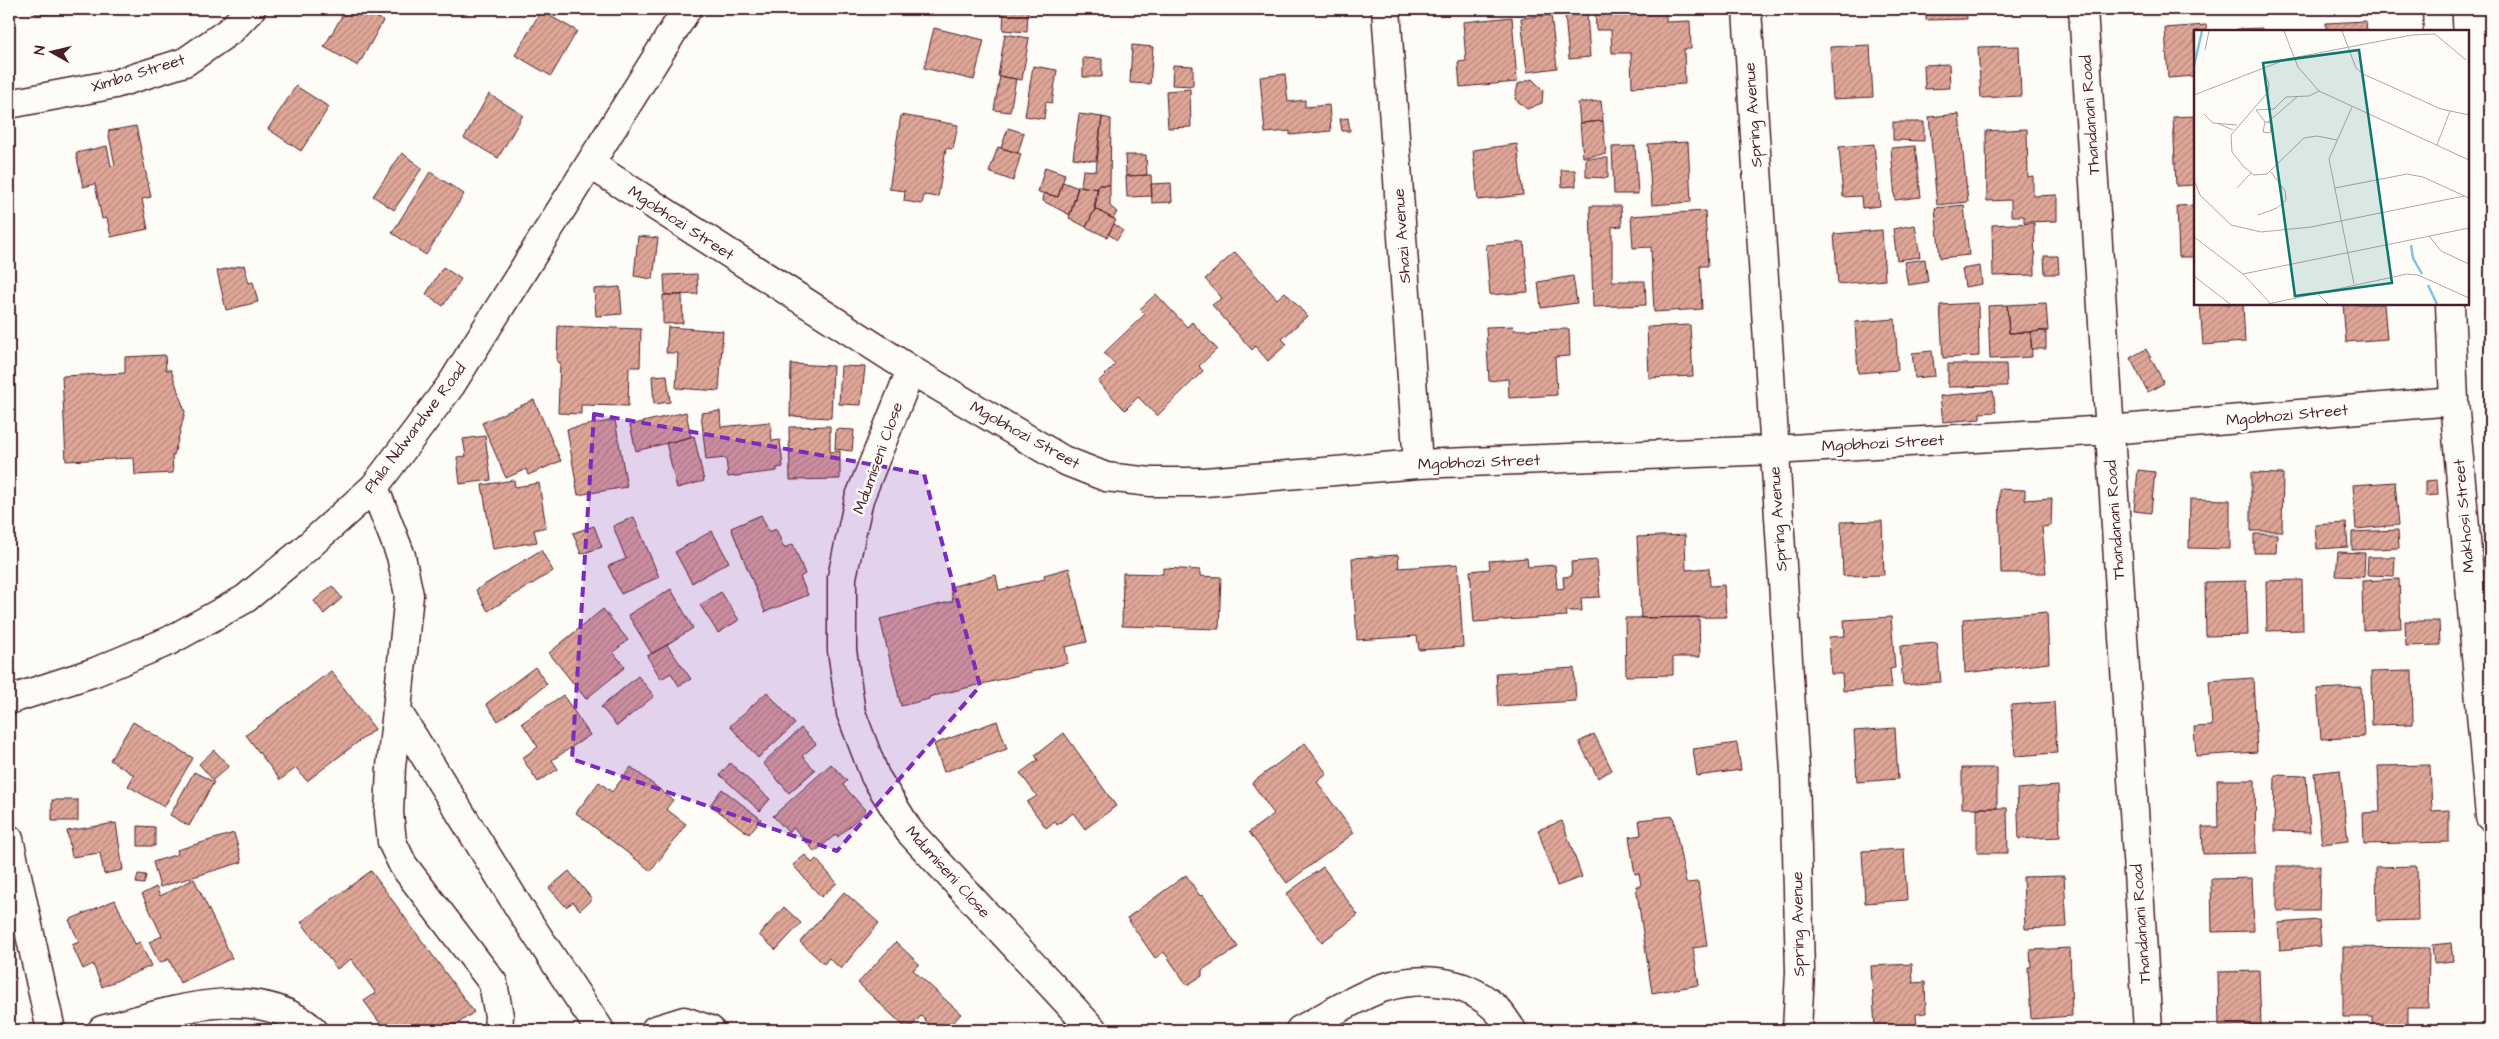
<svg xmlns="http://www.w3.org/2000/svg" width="2499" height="1039" viewBox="0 0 2499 1039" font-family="'Architects Daughter',sans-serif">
	<defs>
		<pattern id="building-hatch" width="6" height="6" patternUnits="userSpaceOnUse" patternTransform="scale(1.25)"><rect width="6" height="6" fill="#dfa798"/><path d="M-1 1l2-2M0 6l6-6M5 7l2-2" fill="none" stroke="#b7877c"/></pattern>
	</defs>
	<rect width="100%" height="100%" fill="#fdfcf7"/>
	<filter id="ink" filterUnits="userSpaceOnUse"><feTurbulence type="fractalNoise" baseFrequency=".02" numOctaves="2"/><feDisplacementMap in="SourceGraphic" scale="10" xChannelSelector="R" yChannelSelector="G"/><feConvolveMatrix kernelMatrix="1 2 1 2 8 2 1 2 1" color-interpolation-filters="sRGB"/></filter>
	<g filter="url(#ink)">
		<path fill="url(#building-hatch)" stroke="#4a1f2b" d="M35,9H78V12L36,15Z
			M346,9H362L383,21L358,66L324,47Z
			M1004,9H1028L1027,32L1003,30Z
			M1595,9H1666V22L1690,21L1691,49H1684L1685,84L1632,87L1631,53H1612L1611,30H1596Z
			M1829,9H1869V10L1829,13Z
			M1884,9H1908V12L1884,13Z
			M1926,9H1966L1967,19L1926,20Z
			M541,11L577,31L551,76L515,55Z
			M1587,13L1590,57L1569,59L1565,15Z
			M1551,15L1557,68L1527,72L1521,18Z
			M1512,17L1517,82L1460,87L1458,62L1466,61L1463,22Z
			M2366,21L2367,31H2326V23Z
			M2206,25L2207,31H2195V76L2168,78L2165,28Z
			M934,28L984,40L974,80L924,68Z
			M2262,28V31H2237V29Z
			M1005,34L1029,38L1022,80L998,76Z
			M1132,45L1153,47L1150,84L1130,83Z
			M1870,45L1873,97L1833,99L1830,47Z
			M2019,46L2021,96L1981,98L1978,47Z
			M1083,58L1102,59V77H1083Z
			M1949,64L1950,88L1925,89L1924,65Z
			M1173,65L1193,66V86L1172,85Z
			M1033,66L1057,70L1052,103L1046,102L1044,119L1025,116Z
			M1285,74L1288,102L1305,100V107L1329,105L1331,131L1290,135V131L1265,133L1260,77Z
			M1000,76L1016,79L1010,112L994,110Z
			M1532,79L1543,90L1542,103L1527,109L1515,99L1518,84Z
			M296,86L329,107L301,151L268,129Z
			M1190,89L1191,127L1168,128L1166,91Z
			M489,94L523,115L498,158L464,138Z
			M1601,101L1603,121L1580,123L1578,103Z
			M1079,114L1102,117L1096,161L1073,158Z
			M1959,114L1968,202L1937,205L1929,117Z
			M901,115L958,125L953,149L946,148L938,197L924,195L922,204L904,201L905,191L889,189Z
			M2195,116V185L2176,186L2173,117Z
			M1102,117L1111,119L1110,185H1098V189L1081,186L1083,170L1096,171Z
			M1348,118L1350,131H1342L1340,119Z
			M1603,121L1606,154L1583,157L1580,123Z
			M1893,122H1924V141L1893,140Z
			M136,126L151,197L142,199L148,229L111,237L107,218L102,219L95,184L83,187L76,153L107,146L111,166L115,165L108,131Z
			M1008,128L1024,133L1018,153L1001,148Z
			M2027,129L2028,177L2033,176V196L2057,195V221L2024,222V216H2011V200L1987,201L1986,131Z
			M1688,142L1691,202L1652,205L1648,144Z
			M1517,144L1523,195L1478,200L1473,150Z
			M1874,144L1880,206L1862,208L1861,196L1843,197L1839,147Z
			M1635,146L1638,194H1614L1612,147Z
			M1915,146L1921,197L1895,200L1891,148Z
			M998,147L1021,154L1013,181L989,172Z
			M402,153L422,168L394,210L373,196Z
			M1125,155H1146L1147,175L1126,176Z
			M1586,158H1608V178L1586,177Z
			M1045,167L1065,174L1058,197L1038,192Z
			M1561,170H1575L1576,186L1562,187Z
			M430,172L464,194L426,255L392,233Z
			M1151,175L1152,196L1127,197L1126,176Z
			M1063,182L1078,188L1070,215L1043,201L1044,193L1058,197Z
			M1171,183L1172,202L1152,203L1151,184Z
			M1098,185H1110V206L1117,212L1113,219L1094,208Z
			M1078,186L1098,189L1095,209L1086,227L1069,218Z
			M1964,205L1969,255L1940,258L1935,208Z
			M2195,205V257H2179L2177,206Z
			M1590,206H1621L1622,226L1612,227V281H1645L1646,305L1593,307Z
			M1095,209L1116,220L1107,237L1086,227Z
			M1705,211L1708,266H1700L1702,309L1654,312L1651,247L1633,248L1631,216Z
			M2034,223L2035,275L1993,276L1992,225Z
			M1114,224L1123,230L1117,240L1108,234Z
			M1915,225L1920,257L1897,260L1893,229Z
			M1882,230L1885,280L1838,284L1834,234Z
			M638,236L658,238L653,279L634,276Z
			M1524,242L1528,292L1490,295L1486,245Z
			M1235,252L1277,299L1285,292L1307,316L1282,339L1287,344L1268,361L1255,346L1252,350L1212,305L1222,298L1205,279Z
			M2044,256H2058L2059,274H2045Z
			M1925,259L1928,282L1908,285L1904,262Z
			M244,265L249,283L253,282L258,302L226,310L217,271Z
			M1980,266L1982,284L1965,287L1962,269Z
			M443,267L461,279L443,306L426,294Z
			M697,274L698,294L665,295L664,275Z
			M1573,276L1577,303L1541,308L1538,282Z
			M620,287L622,314L596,316L594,289Z
			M1156,294L1187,327L1192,322L1217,349L1199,366L1203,371L1157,416L1138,397L1125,410L1098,382L1115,365L1104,353L1145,314L1140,309Z
			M663,295H682L683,323L663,324Z
			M1978,303L1979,356L1943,358L1940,305Z
			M2046,303L2048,331L2009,333L2007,305Z
			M2200,304H2243L2245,342L2203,345Z
			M2343,304H2384L2387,339L2346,342Z
			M2007,305L2009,333L2031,332L2032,357L1990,359L1988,306Z
			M1895,319L1898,370L1858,373L1855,322Z
			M1690,325L1693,376L1649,378L1647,327Z
			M558,326L641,329L640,367H629L628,406L581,405V414L558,413L560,362H557Z
			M1513,326L1514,330L1569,329L1570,356L1555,357L1557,395L1509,398L1508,379L1489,381L1486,327Z
			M668,327L723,331L719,391L676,388L678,353H666Z
			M2046,330V349H2031V332Z
			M2146,349L2164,383L2148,392L2130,358Z
			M1932,351L1935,376L1915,378L1912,353Z
			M165,355L166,370H171L185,412L174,455H172L173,473L135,475L134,458L66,461L62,376L125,373V357Z
			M791,364L833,366L831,418L790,416Z
			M1948,364H2006L2007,386L1948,387Z
			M841,366L865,367L861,405L839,404Z
			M667,375L670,402L654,404L652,376Z
			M1993,391L1996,412L1980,413V419L1943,422L1940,396Z
			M534,400L561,461L528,475L526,469L506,478L482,423Z
			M720,411L721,427L770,422L772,441L780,440L783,467L777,468V471L728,477L726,458L706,460L701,413Z
			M686,412L691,437L636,451L630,425Z
			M615,420L627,487L578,495L567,429Z
			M830,426V452L840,451V479L790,480L789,427Z
			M836,429L854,430L852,451L835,449Z
			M485,436L491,480L460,484L457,457L466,456L463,439Z
			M694,436L704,481L677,488L666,443Z
			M2138,470L2155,472L2151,513L2134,511Z
			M2251,473L2283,474L2282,531H2251Z
			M514,480L515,487L539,483L546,527L534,530L537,542L493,549L482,485Z
			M2437,480L2438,495L2425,496V481Z
			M2395,482L2399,525L2356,529L2353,485Z
			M1999,489L2025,490V500L2052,498L2051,526L2042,527L2046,573H2001Z
			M2190,499L2230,500V549L2189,548Z
			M761,515L769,532L776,529L784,548L793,544L805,574L800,577L808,595L765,612L731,528Z
			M634,517L659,577L621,594L608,566L626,559L613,526Z
			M1882,521L1884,575L1843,576L1841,522Z
			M2346,523L2348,547L2317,549L2315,525Z
			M594,526L602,547L581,554L573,533Z
			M2398,530L2399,548L2352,550V532Z
			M712,531L729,562L692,583L675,552Z
			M2254,534H2277L2276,553H2254Z
			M1685,535L1686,570L1709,568L1710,586L1724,585L1726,617L1641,618L1637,537Z
			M541,550L553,571L488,611L476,590Z
			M2338,552L2365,553L2364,577L2336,576Z
			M1398,555L1399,568L1458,564L1463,647L1419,650L1417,636L1357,640L1352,558Z
			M2368,557H2395L2394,576L2367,575Z
			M1527,558L1528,567L1555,565L1557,589L1564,588L1563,577L1572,576L1571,562L1597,560L1600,597L1581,598L1582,611H1566L1567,616L1474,622L1470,571L1490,569L1489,561Z
			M1069,568L1087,642L1065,647L1068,663L929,697V699L901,706L880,619L953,601L950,587L996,575L999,590L1045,579L1044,575Z
			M1163,568L1200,570V576L1221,577L1219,629L1122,626L1123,573L1163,574Z
			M2399,579L2401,628L2363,630L2362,581Z
			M2302,580L2303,630L2267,631L2266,581Z
			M2246,581L2248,635L2206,636L2205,582Z
			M332,586L342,598L324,614L314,601Z
			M671,589L693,628L652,654L628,615Z
			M721,592L739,620L718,633L700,605Z
			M603,609L628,640L613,652L625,667L586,699L549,653Z
			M2047,612L2049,663L1965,673L1963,619Z
			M1699,617L1700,657H1673V675L1626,676L1625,618Z
			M1891,617L1895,668L1890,669L1892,688L1843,691L1842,674H1831L1829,637L1845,636L1844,620Z
			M2405,621H2439L2440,645L2406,646Z
			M1937,643L1941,682L1903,685L1900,646Z
			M667,645L691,679L679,686L671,673L661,679L647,656Z
			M535,667L547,684L498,721L486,704Z
			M1574,668L1576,701L1498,706L1496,673Z
			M331,671L375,729L307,781L296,768L280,780L246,735Z
			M2412,671L2413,724L2372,725L2371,672Z
			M638,676L654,696L617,726L601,707Z
			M2253,678L2257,752L2196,756L2194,727L2212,726L2209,681Z
			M2361,687L2364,737L2321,739L2317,689Z
			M767,692L795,724L758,758L730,726Z
			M563,695L590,735L552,760L558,769L538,782L522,758L538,747L522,723Z
			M2054,702L2057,753L2015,756L2011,705Z
			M997,721L1007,749L944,772L934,744Z
			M133,722L193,758L164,807L128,786L134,775L110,760Z
			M801,728L816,744L802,756L815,770L789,793L763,763Z
			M1895,728L1898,779L1857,782L1854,731Z
			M1064,733L1116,806L1085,829L1073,813L1057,825L1055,821L1046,828L1027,802L1037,796L1020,773L1038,760L1035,755Z
			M1594,734L1612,770L1598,778L1579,742Z
			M1305,743L1327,774L1317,782L1354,833L1287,883L1249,832L1274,814L1252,783Z
			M1737,743L1741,770L1697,776L1693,749Z
			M214,750L229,766L213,780L199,764Z
			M730,763L770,799L760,811L720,775Z
			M831,764L847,781L843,785L866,811L838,837L836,834L815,852L794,828L789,833L773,816Z
			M2430,765L2432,811L2449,810V842L2364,844L2363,813L2380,812L2378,766Z
			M631,767L673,800L666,809L686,824L651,871L576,813L599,782L612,792Z
			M1962,768H1997V808H1962Z
			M2340,770L2348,841L2322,844L2314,773Z
			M194,772L214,782L189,826L170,815Z
			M2275,775L2306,776L2310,832L2274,831Z
			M2217,780H2255L2256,853L2203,854L2202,827H2218Z
			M2058,786L2060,837L2019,839L2017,789Z
			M722,789L761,819L749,834L710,805Z
			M52,800H78V821H52Z
			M1977,808H2007L2008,853H1977Z
			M1673,816L1686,883L1698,882L1707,946L1693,948L1699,985L1652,993L1636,886H1641L1639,873L1635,874L1629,837L1641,835L1639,820Z
			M1562,821L1582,877L1557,886L1538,830Z
			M116,823L123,870L104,874L100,853L72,857L67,831Z
			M138,826L155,827V846H138Z
			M234,833L242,862L160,887L153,862L178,854L177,850Z
			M1904,849L1907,900L1865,903L1862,851Z
			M805,855L812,863L816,859L837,883L821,897L793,865Z
			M2277,866H2320L2319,911H2277Z
			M2417,866L2418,920L2377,921L2376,867Z
			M1323,867L1358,915L1322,942L1286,894Z
			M371,871L474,1012L449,1030H385L364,1001L376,993L351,959L337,969L301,922Z
			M569,871L592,899L580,910L573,902L566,907L549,888Z
			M138,874L146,875L144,884L136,883Z
			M1186,875L1200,896L1203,895L1238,947L1202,970V976L1187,985L1164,952L1155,958L1127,918Z
			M2064,876L2067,927L2025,929L2023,877Z
			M2252,878L2254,931L2212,932L2211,879Z
			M194,879L232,958L180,983L169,959L159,963L149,942L162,936L142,894L156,887L160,896Z
			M844,892L879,923L841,969L829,958L824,964L800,942Z
			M115,900L135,944L140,942L151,966L102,987L93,964L83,969L72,945L79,942L69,920Z
			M784,907L801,923L776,950L759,935Z
			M2319,920L2321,946L2280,950L2278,923Z
			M896,942L919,964L913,970L961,1014L946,1030H935L921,1016L908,1030L858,983Z
			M2451,943L2453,961L2434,963L2432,945Z
			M2343,947L2429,948L2428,1008H2408V1030H2372V1017H2343Z
			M2070,948L2072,1016L2031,1019L2028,967H2031L2030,950Z
			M1912,964L1913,983L1925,982L1926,1013L1916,1014L1917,1030H1868V1027H1875L1871,966Z
			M2259,971L2261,1025L2219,1026L2218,972Z"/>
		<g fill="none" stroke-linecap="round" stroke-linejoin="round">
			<defs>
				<path id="minor" d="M1386,9L1418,464
					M1747,9L1795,771L1800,972L1797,1030
					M2083,9L2148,1030
					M2437,9L2438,31
					M9,104L115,84L185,62L231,30L251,9
					M590,164L911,370L1063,460L1106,477L1151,482H1205L1418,464L1774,450L2109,430L2454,401
					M2450,304L2454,401L2490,817
					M911,370L859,499L842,577V650L851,713L875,776L909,831L1093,1030
					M374,487L401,556L409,595L391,767L389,813L392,842L403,865L493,983L499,1016L498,1030
					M9,700L95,672L169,641L245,599L303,551L374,487L451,385L687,9
					M397,711L525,917L600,1030
					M9,839L51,1030
					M102,1030C167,1013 255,979 313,1030
					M655,1030L684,1021L710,1030
					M1300,1030C1323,1018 1358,996 1382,988C1419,976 1463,979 1493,1006C1501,1012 1506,1022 1512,1030"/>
			</defs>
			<use href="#minor" stroke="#4a1f2b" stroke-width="31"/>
			<use href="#minor" stroke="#fdfcf7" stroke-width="28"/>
		</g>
	</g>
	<path fill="#7b2cbf" fill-opacity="0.2" stroke="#7b2cbf" stroke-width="4" stroke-dasharray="10 6" stroke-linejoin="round" d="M594,414L924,474L980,686L837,851L572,759Z"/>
	<g text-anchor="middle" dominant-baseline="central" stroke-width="5" stroke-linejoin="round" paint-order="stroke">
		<g font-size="16" fill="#4a1f2b" stroke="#fdfcf7">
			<text transform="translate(138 73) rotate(-17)">Ximba Street</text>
			<text transform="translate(1753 115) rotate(-94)">Spring Avenue</text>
			<text transform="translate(2090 115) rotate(-94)">Thandanani Road</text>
			<text transform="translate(681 223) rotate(33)">Mgobhozi Street</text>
			<text transform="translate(1402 236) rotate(-94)">Shazi Avenue</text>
			<text transform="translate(2287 415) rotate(-5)">Mgobhozi Street</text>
			<text transform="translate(415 428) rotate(-53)">Phila Ndwandwe Road</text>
			<text transform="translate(1025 435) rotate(29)">Mgobhozi Street</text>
			<text transform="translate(1883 443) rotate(-3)">Mgobhozi Street</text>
			<text transform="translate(878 458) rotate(-70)">Mdumiseni Close</text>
			<text transform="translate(1479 462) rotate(-2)">Mgobhozi Street</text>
			<text transform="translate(2464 516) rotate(-95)">Makhosi Street</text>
			<text transform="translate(1778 519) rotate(-94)">Spring Avenue</text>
			<text transform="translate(2115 520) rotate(-94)">Thandanani Road</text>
			<text transform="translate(948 872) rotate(48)">Mdumiseni Close</text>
			<text transform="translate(1798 924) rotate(-91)">Spring Avenue</text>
			<text transform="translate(2141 924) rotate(-94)">Thandanani Road</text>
		</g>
	</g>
	<g transform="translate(2194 30)">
		<rect width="275" height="275" fill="#fdfcf7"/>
		<path fill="none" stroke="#7cc8db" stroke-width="2.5" d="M0,36L8,1M217,215L219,228L228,244M234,255L243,274"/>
		<path fill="none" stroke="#b5a4a5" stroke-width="1" d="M90,1L104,37L125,61L275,130M148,1L162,38L169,44L247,79L275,85M11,20L15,1M69,38L75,54L74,62L37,105L38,122L50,137L60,145L73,144L110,108L123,106L143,110M0,65L93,29L218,5L241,4L272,30M158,77L135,129L160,254M62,80L80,79L92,67L115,66L125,61M62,80L71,92L78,93L76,103L69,102L71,92M10,84L19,93L43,95M74,92L104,66M25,94L39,100M243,115L256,81M0,150L6,165L37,195L67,202L117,197L270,166M43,158L57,143M141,158L213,144L229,147L275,168M64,185L83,178L92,170L91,161L77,142M235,206L247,221L275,234M0,207L49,244L77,274M49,244L275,198M0,246L36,274M122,262L134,274M74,274L213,244L224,245L275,268"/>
		<path fill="#0f766e" fill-opacity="0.15" stroke="#0f766e" stroke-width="2.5" d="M165,20L198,253L101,266L69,33Z"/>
		<rect width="275" height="275" fill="none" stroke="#4a1f2b" stroke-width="2.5"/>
	</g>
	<rect width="2499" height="1039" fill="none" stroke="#fdfcf7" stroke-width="30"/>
	<rect x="15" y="15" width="2469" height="1009" fill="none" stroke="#4a1f2b" stroke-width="2" filter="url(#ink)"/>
	<g transform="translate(52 52) rotate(278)" stroke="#fdfcf7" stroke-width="4" paint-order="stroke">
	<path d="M0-4L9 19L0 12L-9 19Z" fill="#4a1f2b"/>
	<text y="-8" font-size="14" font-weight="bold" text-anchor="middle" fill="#4a1f2b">N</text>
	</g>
</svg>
